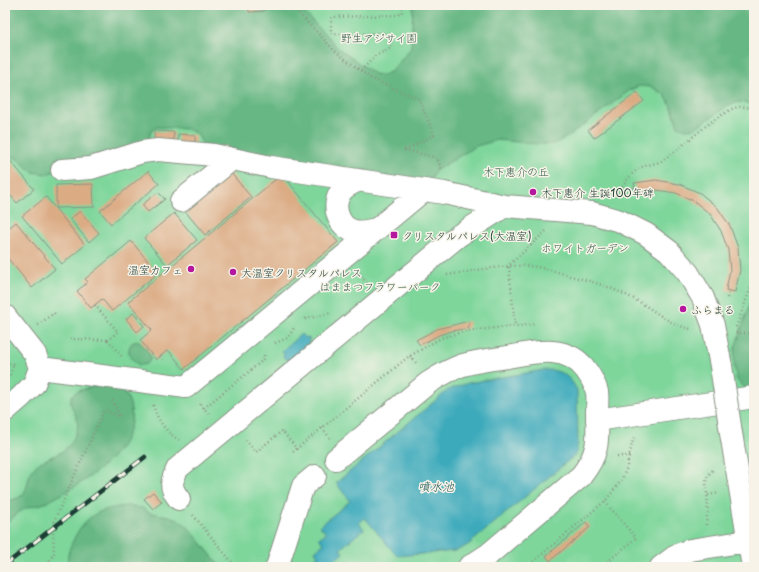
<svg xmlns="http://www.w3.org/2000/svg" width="759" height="572" viewBox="0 0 759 572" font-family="'Playpen Sans','Klee One',sans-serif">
	<rect width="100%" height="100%" fill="#f7f3e8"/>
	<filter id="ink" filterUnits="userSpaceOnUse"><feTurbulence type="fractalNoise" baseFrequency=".025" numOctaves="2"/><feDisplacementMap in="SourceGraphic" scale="8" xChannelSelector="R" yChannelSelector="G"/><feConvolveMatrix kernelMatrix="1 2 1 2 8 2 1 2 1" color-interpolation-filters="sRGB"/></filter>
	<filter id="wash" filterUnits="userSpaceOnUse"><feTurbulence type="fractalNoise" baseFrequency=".012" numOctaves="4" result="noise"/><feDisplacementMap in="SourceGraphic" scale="16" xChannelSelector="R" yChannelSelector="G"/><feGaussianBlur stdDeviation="0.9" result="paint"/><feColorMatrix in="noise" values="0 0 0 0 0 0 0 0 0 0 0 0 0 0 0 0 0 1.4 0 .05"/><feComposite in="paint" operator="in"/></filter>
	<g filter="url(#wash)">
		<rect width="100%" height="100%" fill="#f3e9d3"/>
		<path fill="#7ed69b" stroke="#4e8a68" d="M5,5H754V567H5Z"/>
		<path fill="#66b783" stroke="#427a5c" d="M5,5H297L339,49L374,74L383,75L392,71L411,48L413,5H754V104L739,102L729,105L695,128L686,129L678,126L672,108L665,95L652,87L639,86L630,90L569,136L553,144H537L498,140L476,146L435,171L432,178L425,184L203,145L198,135L188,129L157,127L151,131L148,143L46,174C42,173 36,173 33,172C23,167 17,153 5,156Z
			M754,291V388L745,389L737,380L734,364L735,348Z
			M137,341C147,346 160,365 139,365C131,360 125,351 132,343Z
			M106,385C118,387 127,392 130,404C142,450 79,486 45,503C38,506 30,506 24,509C17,513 11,520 5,524V501C37,498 20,478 38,464C41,461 47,459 51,457C66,451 72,445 77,430C81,417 66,405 72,396C77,388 97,387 106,385Z
			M128,506L142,508L150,513L169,516L179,520L188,527L221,567H68C66,560 69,549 72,543C84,516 99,508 128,506Z"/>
		<path fill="#3daabc" stroke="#2e7478" d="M301,334L304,337L309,338V340L308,343L311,346L291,362L289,359H285L283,356L284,354L282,351Z
			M544,370C560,369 570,376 577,390L578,443L577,449L575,455L468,545L456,551L397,556L365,518L359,523L364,529L340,549L343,553L328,566L324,563L319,567H304L318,556L315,551L324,544L319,538L326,533L320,526L350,501L336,483L448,390L468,383Z"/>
		<g id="blocks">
			<path fill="#dbab84" d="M248,5H264V11L249,12Z
				M637,92L644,101L594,138L588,130Z
				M154,131L174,132L173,146L154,145Z
				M178,134L195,135V147L177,146Z
				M8,158L34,189L17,203L5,189V161Z
				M148,171L159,184L111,224L100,211Z
				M230,172L251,197L205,235L184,210Z
				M282,174L338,242L184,369L168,350L156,360L140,340L152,330L128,302Z
				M656,180L679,184L700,193L717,207L730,226L738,248L740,270L735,292L726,290L730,270L728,250L721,231L710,214L694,201L676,193L656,190L636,192L634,183Z
				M93,184L94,207L56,208V185Z
				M158,192L165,199L148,212L142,205Z
				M46,197L85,245L62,264L22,216Z
				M80,211L99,233L89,242L70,219Z
				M174,213L197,240L167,265L144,238Z
				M16,222L55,269L32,288L5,255V231Z
				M131,241L158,273L112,311L102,299L91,308L77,291L88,282L85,279Z
				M133,313L144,326L137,332L126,319Z
				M469,321V328L452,331L439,335L420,345L416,340L437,329Z
				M153,492L162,502L153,509L144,499Z
				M586,522L590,527L550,561L546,556Z"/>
		</g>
	</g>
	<g filter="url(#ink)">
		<use href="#blocks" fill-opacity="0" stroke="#899384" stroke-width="1"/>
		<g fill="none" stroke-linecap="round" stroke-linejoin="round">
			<defs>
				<path id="minor" d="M62,170L91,168L142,152L158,150L214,155L271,167L444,193L505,206L592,213L620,221L646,234L669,251L688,273L703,298L713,325L721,366
					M359,180C353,183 345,186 341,192C331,205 338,228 355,231C362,233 370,230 377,229
					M181,201L232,159
					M5,316L35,354L40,368L34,384L21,397L5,411
					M40,368L186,387L424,190
					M734,400L754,397
					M597,420L718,402
					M731,433L753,567
					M336,459L428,383C439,376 450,369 463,365C477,361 493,359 508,357C535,352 567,344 586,370C591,377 595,384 597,392C598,399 597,407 597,413C598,442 599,453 581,476L489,554L469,567
					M179,499C169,487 171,481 178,468L458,236L505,206
					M277,567L303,486L315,476
					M661,567L677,555L690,550L754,540"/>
			</defs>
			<use href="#minor" stroke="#899384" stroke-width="24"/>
			<path stroke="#899384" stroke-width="2.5" stroke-dasharray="1 3" stroke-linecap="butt" d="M291,5L336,52L361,71L372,79L419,99L434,135L405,150L437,158L442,171
				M361,71L375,56L391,48V33L333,34L331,32V19L333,17L398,15L402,13V5
				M618,194L635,187
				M616,197C622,186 630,173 642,167C649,164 657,164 663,160C686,145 705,123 730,110C737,106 746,106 754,109
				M507,267L546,231
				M509,267L515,326
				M359,273L367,283
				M447,275C469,272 491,267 513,266C533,264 552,270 570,276C591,281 611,287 630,297C652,307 667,325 692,329
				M727,298L730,291
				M95,305L118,332L108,340L122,357
				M305,319L331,313
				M38,325L54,313L56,316
				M736,327L754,279
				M736,333H754
				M70,339L108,340
				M275,343L288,338L295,326
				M160,356L165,362
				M410,356L417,364
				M5,363L14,364
				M10,375L14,363
				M200,404L209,414
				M153,405C158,421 165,431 179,440
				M204,408L262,361L265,353
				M322,428L330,438
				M246,440L256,452L282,431L297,449
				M293,452L408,357L441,338L466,331L536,324
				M617,456H630
				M708,495L719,493
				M193,515L236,567
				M706,525L708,507L706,482L708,475L714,469
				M45,567L54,554L53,527L55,519L103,412L105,410L118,416H120L112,400
				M527,567L606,500L621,481L626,470L634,436
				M601,567L636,538L604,501"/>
			<use href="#minor" stroke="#fff" stroke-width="22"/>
			<defs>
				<path id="rail" d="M5,565L145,457"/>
			</defs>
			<use href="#rail" stroke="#1f3d34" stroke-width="4.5"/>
			<use href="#rail" stroke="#f7f3e8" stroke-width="3" stroke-dasharray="9" stroke-linecap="butt"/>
			<defs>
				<path id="minor-bridge" d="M721,366L731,433"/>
			</defs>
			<use href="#minor-bridge" stroke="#899384" stroke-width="24" stroke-linecap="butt"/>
			<use href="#minor-bridge" stroke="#fff" stroke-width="22"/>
		</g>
	</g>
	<g fill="#b5179e" stroke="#f7f3e8" stroke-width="1.5">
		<circle cx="533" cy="192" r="4"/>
		<rect x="390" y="231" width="8" height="8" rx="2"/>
		<circle cx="191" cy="269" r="4"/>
		<circle cx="233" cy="272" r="4"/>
		<circle cx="683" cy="309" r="4"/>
	</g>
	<g text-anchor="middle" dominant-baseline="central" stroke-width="3" stroke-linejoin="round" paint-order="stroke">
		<g font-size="11" fill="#325c49" stroke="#f7f3e8">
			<text x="379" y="37">野生アジサイ園</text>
			<text x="516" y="171">木下惠介の丘</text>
			<text x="585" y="247">ホワイトガーデン</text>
			<text x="380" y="286">はままつフラワーパーク</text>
		</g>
		<g font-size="11" fill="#1f3d34" stroke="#f7f3e8" text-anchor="start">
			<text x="541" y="192">木下惠介 生誕100年碑</text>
			<text x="402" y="235">クリスタルパレス(大温室)</text>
			<text x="183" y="269" text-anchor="end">温室カフェ</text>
			<text x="241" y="272">大温室クリスタルパレス</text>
			<text x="691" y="309">ふらまる</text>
		</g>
		<g font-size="12" font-style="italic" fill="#285e5d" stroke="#f7f3e8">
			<text x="436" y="486">噴水池</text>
		</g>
	</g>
	<rect width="759" height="572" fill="none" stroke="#f7f3e8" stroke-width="20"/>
</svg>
